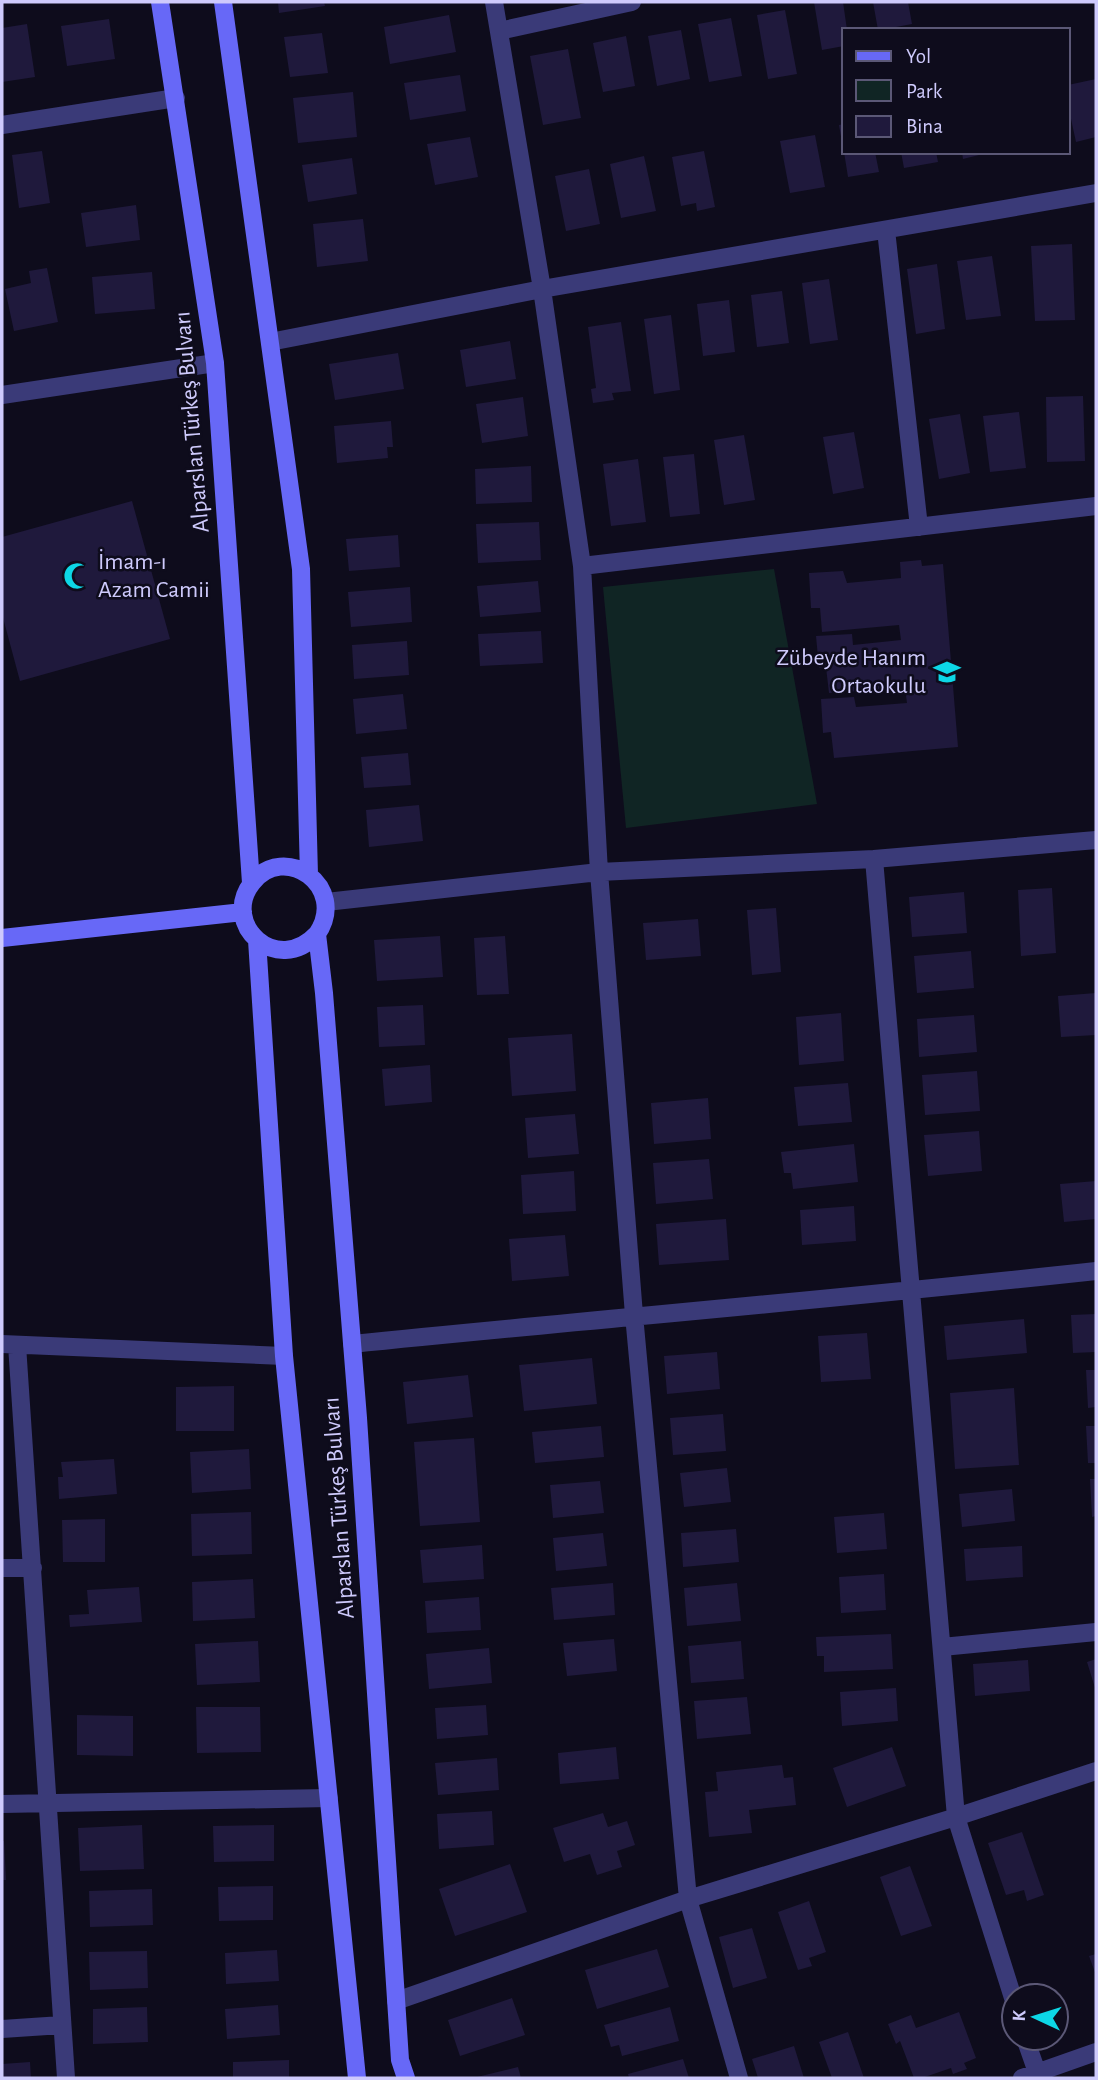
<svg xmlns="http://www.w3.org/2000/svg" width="1098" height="2080" viewBox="0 0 1098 2080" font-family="'Alegreya Sans',sans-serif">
	<rect width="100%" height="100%" fill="#0e0c1c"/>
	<path fill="#102524" d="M774,569L817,804L626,828L603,587Z"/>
	<path fill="#1f193c" d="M278,2H324L325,6L279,13Z
		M814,2H843L847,30H844V46L822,50Z
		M873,2H908L912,24L896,27L897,30H878Z
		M785,10L797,74L768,79L757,15Z
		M449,15L456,52L390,64L384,27Z
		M731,18L742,76L709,82L698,24Z
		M109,19L115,59L67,66L61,26Z
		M27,24L35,77L2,82V28Z
		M681,30L690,79L657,86L648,36Z
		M322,33L328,73L290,77L284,37Z
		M626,36L635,86L603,92L593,43Z
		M568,49L581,118L543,125L530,56Z
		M460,75L466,111L410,120L404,83Z
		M1096,79V137L1076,142L1068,105V85Z
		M353,92L357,137L298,143L293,98Z
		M844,124V148H843L839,125Z
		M815,135L825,187L790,193L780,141Z
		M470,137L478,177L435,185L427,144Z
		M42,151L50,203L19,208L12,155Z
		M704,151L715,207L697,211L696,203L681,206L672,157Z
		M844,152H875L879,172L848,177Z
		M901,152H936L938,162L904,168Z
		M962,152H987V153L963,159Z
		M644,156L656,211L621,218L610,164Z
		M352,158L357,194L308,202L302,165Z
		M589,169L600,224L566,231L555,176Z
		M136,205L140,240L86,247L81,213Z
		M363,219L368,261L317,267L313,224Z
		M1072,244L1075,320L1035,321L1031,246Z
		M992,256L1001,316L966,320L957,261Z
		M937,264L945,329L916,334L907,269Z
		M47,268L58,322L14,331L5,289L31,283L29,271Z
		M152,272L155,309L95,314L92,277Z
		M829,279L838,340L810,344L802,283Z
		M782,291L789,343L757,347L751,295Z
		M729,300L735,352L703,356L697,304Z
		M671,315L680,390L654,394L644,319Z
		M621,322L631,391L612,393L614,400L593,403L591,389L596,388L588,327Z
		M510,341L516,379L466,387L460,350Z
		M398,353L404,389L335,400L329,364Z
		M1083,396L1085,461L1047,462L1046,397Z
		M523,397L528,436L482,443L476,404Z
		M1019,412L1026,468L990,472L983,416Z
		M960,414L970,473L939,479L929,419Z
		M391,421L393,447H387L388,458L337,463L334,426Z
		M854,432L864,488L833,494L823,437Z
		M744,435L755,500L724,505L714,440Z
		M694,454L700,514L670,517L663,457Z
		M638,459L646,522L611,526L603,464Z
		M531,466L532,502L476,504L475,469Z
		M132,501L170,639L20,681L2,614V537Z
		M539,522L541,560L478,563L476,524Z
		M398,535L400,567L349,571L346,539Z
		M921,560L922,566L943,564L958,747L834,758L831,732L823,733L821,699L854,697L856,707L907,703L905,688L829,693L826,667L819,668L816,636L852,634L853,645L901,640L899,625L822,632L820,608H811L809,573L843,571L847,583L901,578L900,562Z
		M538,581L541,612L480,617L477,586Z
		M410,587L412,622L351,627L348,592Z
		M541,631L543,663L480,666L478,634Z
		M407,641L409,675L354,679L352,645Z
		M403,694L407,729L356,734L353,699Z
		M408,753L411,785L364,788L361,757Z
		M419,805L423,841L369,847L366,810Z
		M1052,888L1056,953L1021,956L1018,890Z
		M964,892L967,933L912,937L909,897Z
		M776,908L781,972L752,975L747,910Z
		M698,919L701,956L646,960L643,923Z
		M440,936L443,977L377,981L374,940Z
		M505,936L509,994L477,995L474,938Z
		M971,951L974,988L917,993L914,956Z
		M1096,993V1035L1061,1037L1058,996Z
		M423,1005L425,1045L379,1047L377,1007Z
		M841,1013L844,1061L799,1065L796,1017Z
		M974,1015L977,1052L919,1057L917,1019Z
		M572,1034L576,1091L512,1096L508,1038Z
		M430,1065L432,1102L385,1106L382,1069Z
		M977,1071L980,1111L925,1115L922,1075Z
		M848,1083L852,1122L798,1126L794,1087Z
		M708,1098L711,1139L654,1144L651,1103Z
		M575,1114L579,1154L528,1158L525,1118Z
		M979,1131L982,1171L928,1176L924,1135Z
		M854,1144L858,1182L793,1189L791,1173H784L781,1152Z
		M709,1159L713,1199L656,1204L653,1163Z
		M574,1171L576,1211L523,1214L521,1175Z
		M1096,1181V1219L1064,1222L1060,1184Z
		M854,1206L856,1241L802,1245L800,1210Z
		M726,1219L729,1260L659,1265L656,1224Z
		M565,1235L569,1276L512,1281L509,1239Z
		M1096,1314V1352L1073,1353L1071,1315Z
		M1024,1319L1027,1353L947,1360L944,1326Z
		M867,1333L871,1379L821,1382L818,1336Z
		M717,1352L720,1389L667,1394L664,1356Z
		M592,1358L597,1404L524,1411L519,1365Z
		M1086,1370H1096V1407L1088,1408Z
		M468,1375L473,1417L407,1424L403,1382Z
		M234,1386V1431H176V1387Z
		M1014,1388L1019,1465L955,1469L950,1393Z
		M723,1414L726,1451L673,1455L670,1418Z
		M601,1426L604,1457L535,1463L532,1432Z
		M1086,1426H1096V1463H1088Z
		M474,1438L480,1522L420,1526L414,1442Z
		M249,1449L251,1489L192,1493L190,1452Z
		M114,1459L117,1494L59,1499L58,1477H63L61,1462Z
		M727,1468L731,1502L684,1507L680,1473Z
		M1090,1479H1096V1516L1092,1517Z
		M600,1481L604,1513L553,1518L550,1485Z
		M1012,1489L1015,1521L962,1527L959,1494Z
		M251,1512L252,1554L192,1556L191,1514Z
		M884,1513L887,1549L837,1553L834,1517Z
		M105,1519V1562H63L62,1520Z
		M736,1529L739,1562L683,1567L681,1533Z
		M603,1533L607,1566L556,1571L553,1538Z
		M482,1545L484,1579L423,1583L420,1550Z
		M1022,1546L1023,1577L966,1581L964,1549Z
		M884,1574L886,1610L841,1613L839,1577Z
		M253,1579L255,1618L193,1621L192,1582Z
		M613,1583L615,1615L554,1620L551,1588Z
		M737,1583L741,1621L687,1626L684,1588Z
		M139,1587L142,1622L70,1627L69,1615L89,1614L87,1590Z
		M479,1597L481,1630L427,1633L425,1601Z
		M891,1634L893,1669L824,1672V1656H817L816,1637Z
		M614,1639L617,1671L567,1676L563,1643Z
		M258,1641L260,1682L197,1685L195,1644Z
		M741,1641L744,1679L691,1683L688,1646Z
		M489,1648L492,1683L429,1689L426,1654Z
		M1096,1659V1691L1087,1662Z
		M1028,1660L1030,1691L975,1696L973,1664Z
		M896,1688L898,1721L842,1726L840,1692Z
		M747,1697L751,1734L697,1739L694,1701Z
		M486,1705L488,1735L437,1739L435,1708Z
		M196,1707H260L261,1752L197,1753Z
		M77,1715L133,1716V1756L77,1755Z
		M616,1747L619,1779L560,1784L558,1753Z
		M892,1747L906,1786L847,1807L833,1768Z
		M497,1758L499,1790L438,1795L435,1763Z
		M782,1765L784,1778L793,1777L796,1805L749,1810L752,1833L709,1837L705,1792L718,1791L716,1772Z
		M492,1811L494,1845L439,1849L437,1814Z
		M603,1813L608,1827L627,1821L635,1845L617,1851L622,1867L597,1875L590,1854L564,1862L553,1828Z
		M142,1825L144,1869L80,1871L78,1828Z
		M274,1825V1861L214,1862L213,1826Z
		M1022,1832L1044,1895L1027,1901L1024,1890L1006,1895L988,1843Z
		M2,1841H4L6,1880H2Z
		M510,1864L527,1912L455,1936L439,1889Z
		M910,1866L932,1926L901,1936L880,1877Z
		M273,1886V1920L219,1921L218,1887Z
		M152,1889L153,1925L90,1927L89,1891Z
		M809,1901L826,1952L809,1958L812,1966L798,1970L778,1912Z
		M752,1928L767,1978L733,1988L719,1937Z
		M657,1949L669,1987L597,2009L585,1970Z
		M277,1950L279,1981L226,1984L225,1953Z
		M147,1951L148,1988L90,1990L89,1952Z
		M1096,1954V1975L1089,1956Z
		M512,1998L525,2035L460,2056L448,2020Z
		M278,2005L280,2035L227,2039L225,2009Z
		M147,2007L148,2042L93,2044V2009Z
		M670,2007L679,2041L622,2056L619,2045L611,2047L604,2025Z
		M959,2012L976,2058L964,2063L967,2069L953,2074L951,2068L922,2078H914L900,2041L896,2044L888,2024L911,2015L916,2028Z
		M848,2032L864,2078H832L819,2042Z
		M794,2046L804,2078H758L752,2059Z
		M683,2059L689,2078H629L628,2074Z
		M289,2060V2078H233V2062Z
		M30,2062L31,2078H2V2064Z
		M518,2067L521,2078H477V2077Z"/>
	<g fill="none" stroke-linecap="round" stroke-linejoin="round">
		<path stroke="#3a3a78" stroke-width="18" d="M494,2L542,289L582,566L599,872L634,1315L688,1899L739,2078
			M499,31L632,2
			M2,125L176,98
			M886,230L919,527
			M270,342L542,289L1096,193
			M2,395L215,363
			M582,566L1096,506
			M874,859L956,1817L1014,2001
			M326,902L599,872L874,859L1096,840
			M2,1344L284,1356
			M352,1344C600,1319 848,1298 1096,1271
			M17,1345L66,2078
			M2,1568H33
			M942,1647L1096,1632
			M2,1804L329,1798
			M396,2001L688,1899L956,1817L1096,1771
			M2,2029L62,2025
			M1025,2038L1039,2078
			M1022,2078L1096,2052"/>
		<path stroke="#6768f7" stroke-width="18" d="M160,2L215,363L251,883
			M223,2L301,569L309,875
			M317,934C277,977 220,924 252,883C284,841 349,887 317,934L324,993L358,1418L400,2060L406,2078
			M2,938L243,912
			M257,940L284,1356L357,2078"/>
	</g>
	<defs>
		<symbol id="mosque-bare" viewBox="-9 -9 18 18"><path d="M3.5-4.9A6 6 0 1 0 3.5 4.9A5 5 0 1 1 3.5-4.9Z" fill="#0dd7e6" stroke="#0e0c1c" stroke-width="2.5" paint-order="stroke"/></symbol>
		<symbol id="school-bare" viewBox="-9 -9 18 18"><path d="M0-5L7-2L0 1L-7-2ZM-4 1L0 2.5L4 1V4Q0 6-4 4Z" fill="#0dd7e6" stroke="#0e0c1c" stroke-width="2.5" paint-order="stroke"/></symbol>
	</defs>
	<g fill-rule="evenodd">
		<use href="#mosque-bare" x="58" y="557" width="38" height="38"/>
		<use href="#school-bare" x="928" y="653" width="38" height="38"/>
	</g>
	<g text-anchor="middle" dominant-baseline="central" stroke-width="5" stroke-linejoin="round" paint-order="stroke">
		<g font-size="24" fill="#cecafc" stroke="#0e0c1c">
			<text transform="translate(192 422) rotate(-95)">Alparslan Türkeş Bulvarı</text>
			<text transform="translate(339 1508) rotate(-94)">Alparslan Türkeş Bulvarı</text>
		</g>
		<g font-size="24" fill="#cecafc" stroke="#0e0c1c" text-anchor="start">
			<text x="98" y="562">İmam-ı<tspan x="98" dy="28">Azam Camii</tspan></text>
			<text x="926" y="658" text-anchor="end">Zübeyde Hanım<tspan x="926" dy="28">Ortaokulu</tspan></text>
		</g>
	</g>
	<rect width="1098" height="2080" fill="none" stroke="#cecafc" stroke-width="7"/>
	<rect x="842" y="28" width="228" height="126" fill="#0e0c1c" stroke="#5b5876" stroke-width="2"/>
	<rect x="856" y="51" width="35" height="10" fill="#6768f7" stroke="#5b5876" stroke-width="2"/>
	<text x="906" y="63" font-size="21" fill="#cecafc">Yol</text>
	<rect x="856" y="80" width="35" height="21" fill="#102524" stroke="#5b5876" stroke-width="2"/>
	<text x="906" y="98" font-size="21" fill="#cecafc">Park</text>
	<rect x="856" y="116" width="35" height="21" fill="#1f193c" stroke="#5b5876" stroke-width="2"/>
	<text x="906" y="133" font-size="21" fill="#cecafc">Bina</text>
	<g transform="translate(1035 2017) rotate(274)"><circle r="33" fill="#0e0c1c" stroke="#5b5876" stroke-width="2"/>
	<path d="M0-5L12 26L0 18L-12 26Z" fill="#0dd7e6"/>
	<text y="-10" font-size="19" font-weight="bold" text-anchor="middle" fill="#cecafc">K</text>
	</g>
</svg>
